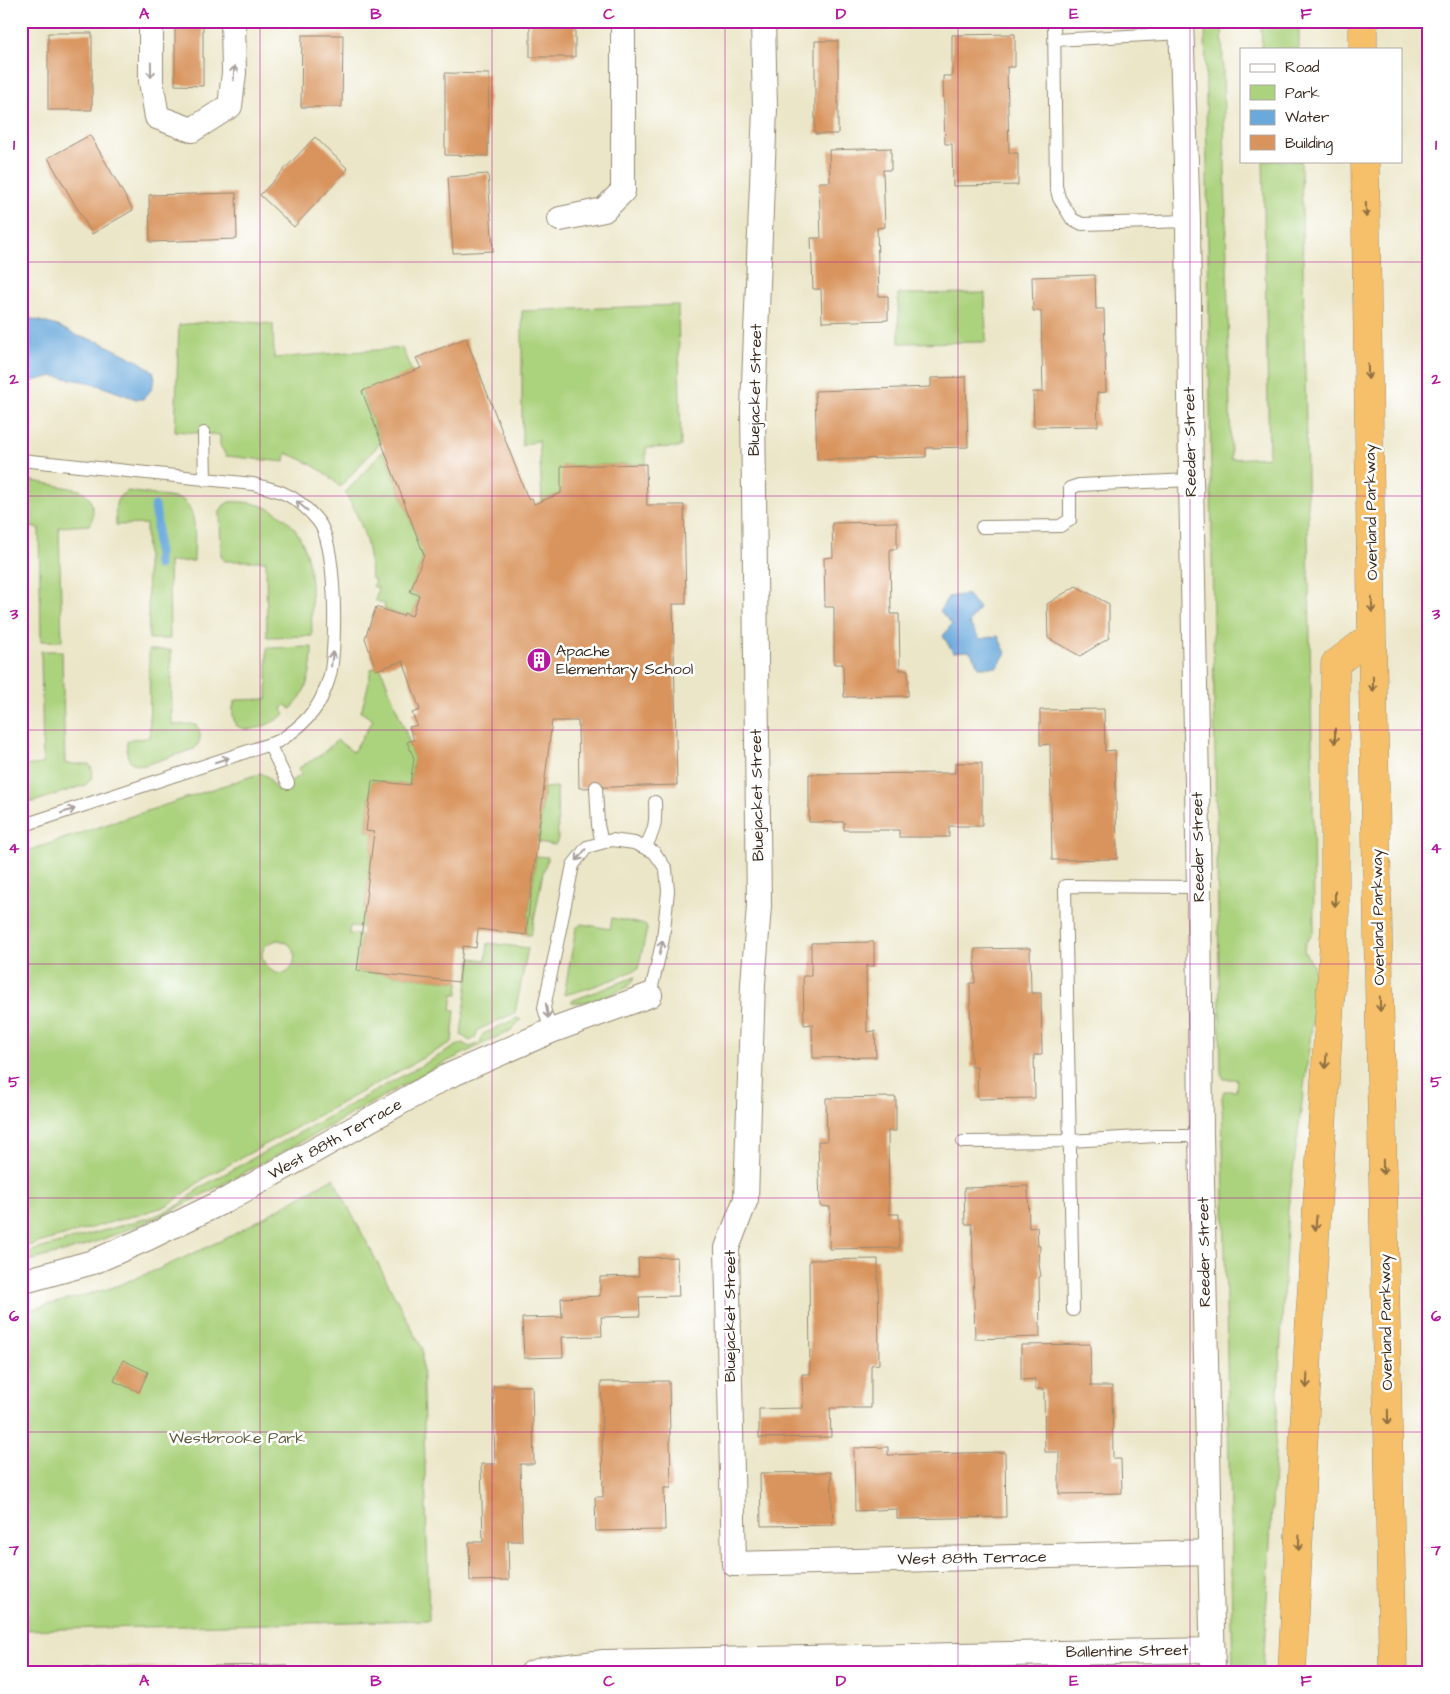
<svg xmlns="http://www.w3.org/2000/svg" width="1450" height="1694" viewBox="0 0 1450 1694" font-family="'Architects Daughter',sans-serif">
	<rect width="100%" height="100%" fill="#fff"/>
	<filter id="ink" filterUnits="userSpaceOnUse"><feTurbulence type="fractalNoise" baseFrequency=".02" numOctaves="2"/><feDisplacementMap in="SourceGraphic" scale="10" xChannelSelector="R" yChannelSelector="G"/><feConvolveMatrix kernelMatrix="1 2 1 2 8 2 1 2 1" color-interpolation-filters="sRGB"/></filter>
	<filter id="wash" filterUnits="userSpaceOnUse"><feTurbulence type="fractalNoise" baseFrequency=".0096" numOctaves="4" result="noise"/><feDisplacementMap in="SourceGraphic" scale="20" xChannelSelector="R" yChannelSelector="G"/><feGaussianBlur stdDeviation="1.12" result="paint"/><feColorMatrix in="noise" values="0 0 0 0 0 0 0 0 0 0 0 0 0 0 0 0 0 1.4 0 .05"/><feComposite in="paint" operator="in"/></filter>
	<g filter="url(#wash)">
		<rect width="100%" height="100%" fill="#ebe6c8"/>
		<path fill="#abd27d" stroke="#737e4e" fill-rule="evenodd" d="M1205,21H1222L1231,459L1269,457L1263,161H1301L1313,795L1314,931L1305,944L1304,951L1313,965V1018L1288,1209L1263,1673H1233L1222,1097L1224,1091H1236L1237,1079H1224L1221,1073L1214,701Z
			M1261,21H1299V49H1262Z
			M985,293L986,342L899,343L898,294Z
			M678,305L681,447L646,448V464L562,466L561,493L542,501L539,440L522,446V311Z
			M222,320L273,324L274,358L402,348L412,372L362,392L381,442L340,487C324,470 307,461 286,453L285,462L226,456L220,445V435L175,431L179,325Z
			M384,450L424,555L410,592L419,595L412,616L404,614L403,616L384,609L385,604L375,600L378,588L373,586L375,580L371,578C370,545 362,521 345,493Z
			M23,479L80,490C92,495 97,514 89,525L59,527L62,641H41L39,528L21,527V480Z
			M128,491L181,499C199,509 194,543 194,561L169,562L170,639H149L146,524L116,525C116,509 112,498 128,491Z
			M229,502C243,501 257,503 270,509C319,533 310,590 312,636L267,637L266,561H225L221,556L220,511L224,505Z
			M312,647C312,670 308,692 291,709L286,705L282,709L285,714C273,723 251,735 237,726C232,719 231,707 236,700L267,699V648Z
			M149,650H171L172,725L192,724L197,726C202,733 201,743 194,749L145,765C128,766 126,757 127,742L131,739L150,738Z
			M41,651H62L65,764H89C95,771 93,780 85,785L33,802L27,801L21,796V766L43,764Z
			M380,666L409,741L407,742L414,758L410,785L372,781L366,831L374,832L362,928L350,926L349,934L361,935L357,971L459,982L458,994H453L451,1010H455L452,1042L208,1176C193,1185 180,1199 164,1207L21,1248V853L261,773L268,777L276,790L301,775L299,768L321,755L337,740L353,752L373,720L361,712L367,690L371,669ZM278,940C289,942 297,949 294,962C284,995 238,949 278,940Z
			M557,787L558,839L555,845L538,842L544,788Z
			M536,856L548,857L543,873L531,935H526Z
			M612,918L646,925L647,929L638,969C614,979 590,989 564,995L576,928L582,924L610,929Z
			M488,943L528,948L515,1013L478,1030L475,1038L470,1041L461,1035L471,958L486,960Z
			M635,977C633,981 631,984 627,987C619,993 583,1004 573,1003L571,1001Z
			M517,1018L521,1020L511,1030L436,1067L283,1152L170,1212L109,1237L78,1248L21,1263V1254L155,1216L181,1204L201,1187L462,1043L470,1047L480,1043L483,1034Z
			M333,1178L422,1348L429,1620L21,1630V1312L111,1288L159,1269L231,1236Z"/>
		<path fill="#69a9dc" stroke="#526a7d" d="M21,316L58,326L78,336L100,342L140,362L153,371L155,379L151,390L143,399H136L92,383L53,376L21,384Z
			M967,594L979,608L969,623L980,639L998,636L1006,653L997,667H979L970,651L953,652L943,636L952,624L940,611L948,597Z"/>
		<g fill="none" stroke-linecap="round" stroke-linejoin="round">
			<path stroke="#69a9dc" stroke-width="9" d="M155,506L157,523L158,565"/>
		</g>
		<g id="blocks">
			<path fill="#d9945d" d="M175,21H203V86L175,85Z
				M530,21H575V57H530Z
				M48,33H92V110H48Z
				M1015,34V67H1007L1009,153H1018V185L953,186L952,144H945L943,76H952V35Z
				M302,35H343L342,107H301Z
				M815,41H838V134H815Z
				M445,73L489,74L488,156L445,155Z
				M90,135L133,210L92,234L48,158Z
				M315,137L348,169L294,227L260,195Z
				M891,148V170H883L885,227L877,228L879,296H888V320L822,322L821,289H813L811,238H821L819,182H830L829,150Z
				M488,174L493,251L453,253L448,177Z
				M236,193L237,239L150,242L149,195Z
				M1095,275L1096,309H1104L1106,392L1097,393L1098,426L1034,427L1033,392H1043L1041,311H1033L1032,277Z
				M466,338L528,499L532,498L534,504L561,493V466L646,464L647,505H684L686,604H673L677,785L579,788L578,721H552L526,935L478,929L476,948L463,946L459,982L357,971L374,832L366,831L372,781L410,785L414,758L407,742L414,740L409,727L417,725L412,713L420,710L403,661L376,670L365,638L376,607L403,616L404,613L412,616L419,595L410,592L424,555L362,391L421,368L416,358Z
				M966,377L968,447L926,448V457L817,460L815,391L931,387V378Z
				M897,522V549H890L891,614H899L900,670H908V696L844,697L843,664H834V607H825L824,558L833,557L832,523Z
				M1076,586L1109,604V638L1080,656L1048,638L1047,604Z
				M1104,709L1105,751L1115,750L1117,859L1052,860L1050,744L1040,745V710Z
				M955,763H982V826H949V837H899V830H844V822H809V774L955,773Z
				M874,942V966H866L867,1032L875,1031L876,1057L813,1058L812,1024L804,1025L803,976H811V943Z
				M1030,948L1031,993H1041L1042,1055H1034L1035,1098L978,1099L977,1067H971L970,983H975V949Z
				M896,1097V1131H888L889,1214H899V1248L829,1249L830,1207L820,1206L818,1141H827L826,1098Z
				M1028,1186L1029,1228L1037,1227L1038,1246H1040L1039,1265L1041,1276L1039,1277L1040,1337L975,1339L972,1224H965L964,1188Z
				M677,1257L679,1296L639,1297L640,1316L601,1317L602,1336L562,1337L563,1357L524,1358L522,1318L562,1317L561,1298L600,1296V1277L639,1276L638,1258Z
				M878,1259L879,1364L871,1365V1408H830L831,1437L759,1438V1409L803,1408L802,1374H810L809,1260Z
				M1090,1344L1091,1386H1112L1113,1459H1121L1122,1493L1059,1494V1452H1045L1044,1389H1035V1379L1021,1380V1345Z
				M123,1360L148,1372L139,1392L114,1381Z
				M669,1381L671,1488H664L665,1530L596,1531L595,1497H603L601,1382Z
				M493,1386H532L534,1464H520L522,1541H508L509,1580L470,1581L469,1542H483L481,1464H495Z
				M888,1447V1455L1005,1452L1006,1517L897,1519V1509L855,1511L854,1448Z
				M831,1472L833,1525L761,1526L760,1473Z
				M285,1665L299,1673H50L52,1668Z"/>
		</g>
	</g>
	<g filter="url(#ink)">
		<use href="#blocks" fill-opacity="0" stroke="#938873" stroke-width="1"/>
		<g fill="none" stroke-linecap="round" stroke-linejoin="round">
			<defs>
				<path id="service" d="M1054,21L1056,186L1059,198L1072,219L1082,224L1188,221
					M1055,40L1182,33
					M204,433L205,480
					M21,460L253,484C263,487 274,489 283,493C296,498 309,510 318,521C337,544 336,640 331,670C330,677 327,685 324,692C316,714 298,729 279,741L21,826
					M982,527L1060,526L1070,520V488L1079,485L1191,480
					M269,744L288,783
					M596,787L598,825L602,843
					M645,848C655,829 656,824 655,802
					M551,1031L544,1008L545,1003L573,865L587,847L612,840L634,843L654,852L666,869L668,891L663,939L650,995
					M963,1142L1069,1141L1156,1136H1201
					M1073,1310L1065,886L1199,887
					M888,1656V1673"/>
				<path id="minor" d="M151,21V81L157,117L192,130L230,106L234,73L233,21
					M763,21L765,109L753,408L759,906L753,984L746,1199L727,1248L734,1564L1210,1552
					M1181,21L1188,221L1191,480L1199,887L1201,1136L1213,1673
					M560,219L604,210L623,191V21
					M21,1282L93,1262L148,1238L228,1199L446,1077L551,1031L650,995
					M532,1673L544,1669L604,1662L1213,1650"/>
				<path id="motorway" d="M1363,21V49
					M1365,161L1372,636L1393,1673
					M1292,1673L1309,1332L1335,925V664L1372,636"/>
			</defs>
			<use href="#service" stroke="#938873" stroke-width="14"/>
			<use href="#minor" stroke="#938873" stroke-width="26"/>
			<use href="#motorway" stroke="#938873" stroke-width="29"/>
			<use href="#service" stroke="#fff" stroke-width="12"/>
			<use href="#minor" stroke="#fff" stroke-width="24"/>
			<use href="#motorway" stroke="#f6c06b" stroke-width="28"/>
		</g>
		<defs><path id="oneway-shaft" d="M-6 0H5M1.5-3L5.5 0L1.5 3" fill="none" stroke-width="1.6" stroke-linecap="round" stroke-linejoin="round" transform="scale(1.25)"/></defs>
		<g stroke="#a79f9a">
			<use href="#oneway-shaft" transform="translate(151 70) rotate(89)"/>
			<use href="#oneway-shaft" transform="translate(234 73) rotate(-87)"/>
			<use href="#oneway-shaft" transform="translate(302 506) rotate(-140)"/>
			<use href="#oneway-shaft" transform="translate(332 659) rotate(-83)"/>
			<use href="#oneway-shaft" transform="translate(222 760) rotate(-18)"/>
			<use href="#oneway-shaft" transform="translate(68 811) rotate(-18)"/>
			<use href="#oneway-shaft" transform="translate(581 855) rotate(129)"/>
			<use href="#oneway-shaft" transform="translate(661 948) rotate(-77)"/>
			<use href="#oneway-shaft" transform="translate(547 1011) rotate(81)"/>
		</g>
		<g stroke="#8f6e41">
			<use href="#oneway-shaft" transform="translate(1366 210) rotate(89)"/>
			<use href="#oneway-shaft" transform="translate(1368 372) rotate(89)"/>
			<use href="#oneway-shaft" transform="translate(1372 605) rotate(89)"/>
			<use href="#oneway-shaft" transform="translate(1373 684) rotate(89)"/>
			<use href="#oneway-shaft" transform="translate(1335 736) rotate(90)"/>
			<use href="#oneway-shaft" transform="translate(1335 899) rotate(90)"/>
			<use href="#oneway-shaft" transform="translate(1380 1004) rotate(89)"/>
			<use href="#oneway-shaft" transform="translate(1326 1061) rotate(94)"/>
			<use href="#oneway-shaft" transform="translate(1383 1167) rotate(89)"/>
			<use href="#oneway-shaft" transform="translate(1316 1223) rotate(94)"/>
			<use href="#oneway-shaft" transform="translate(1307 1381) rotate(93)"/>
			<use href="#oneway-shaft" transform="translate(1388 1417) rotate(89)"/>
			<use href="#oneway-shaft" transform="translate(1299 1543) rotate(93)"/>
		</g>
	</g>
	<path fill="none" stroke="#b5179e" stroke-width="1" stroke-opacity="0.55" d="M260,21V1673M492,21V1673M725,21V1673M958,21V1673M1190,21V1673M21,262H1429M21,496H1429M21,730H1429M21,964H1429M21,1198H1429M21,1432H1429"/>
	<defs>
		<symbol id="building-disc" viewBox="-11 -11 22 22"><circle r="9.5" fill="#b5179e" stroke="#fff"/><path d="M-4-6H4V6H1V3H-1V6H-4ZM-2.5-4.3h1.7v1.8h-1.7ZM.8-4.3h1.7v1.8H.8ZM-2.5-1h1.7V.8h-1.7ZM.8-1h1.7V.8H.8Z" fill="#fff"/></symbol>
	</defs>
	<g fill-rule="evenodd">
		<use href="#building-disc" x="525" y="646" width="28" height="28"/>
	</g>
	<g text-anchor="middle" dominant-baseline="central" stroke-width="5" stroke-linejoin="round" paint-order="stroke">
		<g font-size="16" fill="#3b2a1e" stroke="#fff">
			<text transform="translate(755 390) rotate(-89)">Bluejacket Street</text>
			<text transform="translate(1190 442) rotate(-91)">Reeder Street</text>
			<text transform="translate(1371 512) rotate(-91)">Overland Parkway</text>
			<text transform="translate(757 795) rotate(-91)">Bluejacket Street</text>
			<text transform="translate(1198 847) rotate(-91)">Reeder Street</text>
			<text transform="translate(1378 917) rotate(-91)">Overland Parkway</text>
			<text transform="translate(335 1139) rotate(-29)">West 88th Terrace</text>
			<text transform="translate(1204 1252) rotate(-91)">Reeder Street</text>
			<text transform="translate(730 1316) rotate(-90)">Bluejacket Street</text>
			<text transform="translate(1386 1322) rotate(-91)">Overland Parkway</text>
			<text transform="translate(972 1558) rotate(-1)">West 88th Terrace</text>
			<text transform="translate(1127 1651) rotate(-1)">Ballentine Street</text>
		</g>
		<g font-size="16" fill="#3b2a1e" stroke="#fff" text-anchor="start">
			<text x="556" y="651">Apache<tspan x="556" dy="18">Elementary School</tspan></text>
		</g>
		<g font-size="16" fill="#5d5c3a" stroke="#fff">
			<text x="237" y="1438">Westbrooke Park</text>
		</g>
	</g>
	<rect width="1450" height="1694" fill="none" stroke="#fff" stroke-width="55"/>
	<rect x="1240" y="48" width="162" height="115" fill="#ffffff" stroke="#b1aaa5"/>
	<rect x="1250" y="64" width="25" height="8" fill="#ffffff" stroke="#b1aaa5"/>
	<text x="1285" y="72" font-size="15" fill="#3b2a1e">Road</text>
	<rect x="1250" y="85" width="25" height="15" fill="#abd27d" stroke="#b1aaa5"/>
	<text x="1285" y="98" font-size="15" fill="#3b2a1e">Park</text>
	<rect x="1250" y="110" width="25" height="15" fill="#69a9dc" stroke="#b1aaa5"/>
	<text x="1285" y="122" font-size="15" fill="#3b2a1e">Water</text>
	<rect x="1250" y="135" width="25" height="15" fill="#d9945d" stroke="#b1aaa5"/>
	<text x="1285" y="148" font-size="15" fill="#3b2a1e">Building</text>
	<rect x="28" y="28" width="1394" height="1638" fill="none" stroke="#b5179e" stroke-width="2"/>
	<g font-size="16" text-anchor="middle" font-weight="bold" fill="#b5179e">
		<text x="144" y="19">A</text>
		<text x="376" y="19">B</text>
		<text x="609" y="19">C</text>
		<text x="841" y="19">D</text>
		<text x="1074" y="19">E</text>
		<text x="1306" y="19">F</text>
		<text x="14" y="150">1</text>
		<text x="1436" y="150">1</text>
		<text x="14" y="384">2</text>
		<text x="1436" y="384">2</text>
		<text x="14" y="619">3</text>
		<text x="1436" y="619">3</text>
		<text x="14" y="853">4</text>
		<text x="1436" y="853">4</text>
		<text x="14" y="1087">5</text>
		<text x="1436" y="1087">5</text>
		<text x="14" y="1321">6</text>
		<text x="1436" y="1321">6</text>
		<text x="14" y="1555">7</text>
		<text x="1436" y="1555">7</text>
		<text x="144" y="1686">A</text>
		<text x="376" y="1686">B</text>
		<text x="609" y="1686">C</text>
		<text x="841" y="1686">D</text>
		<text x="1074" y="1686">E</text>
		<text x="1306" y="1686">F</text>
	</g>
</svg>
